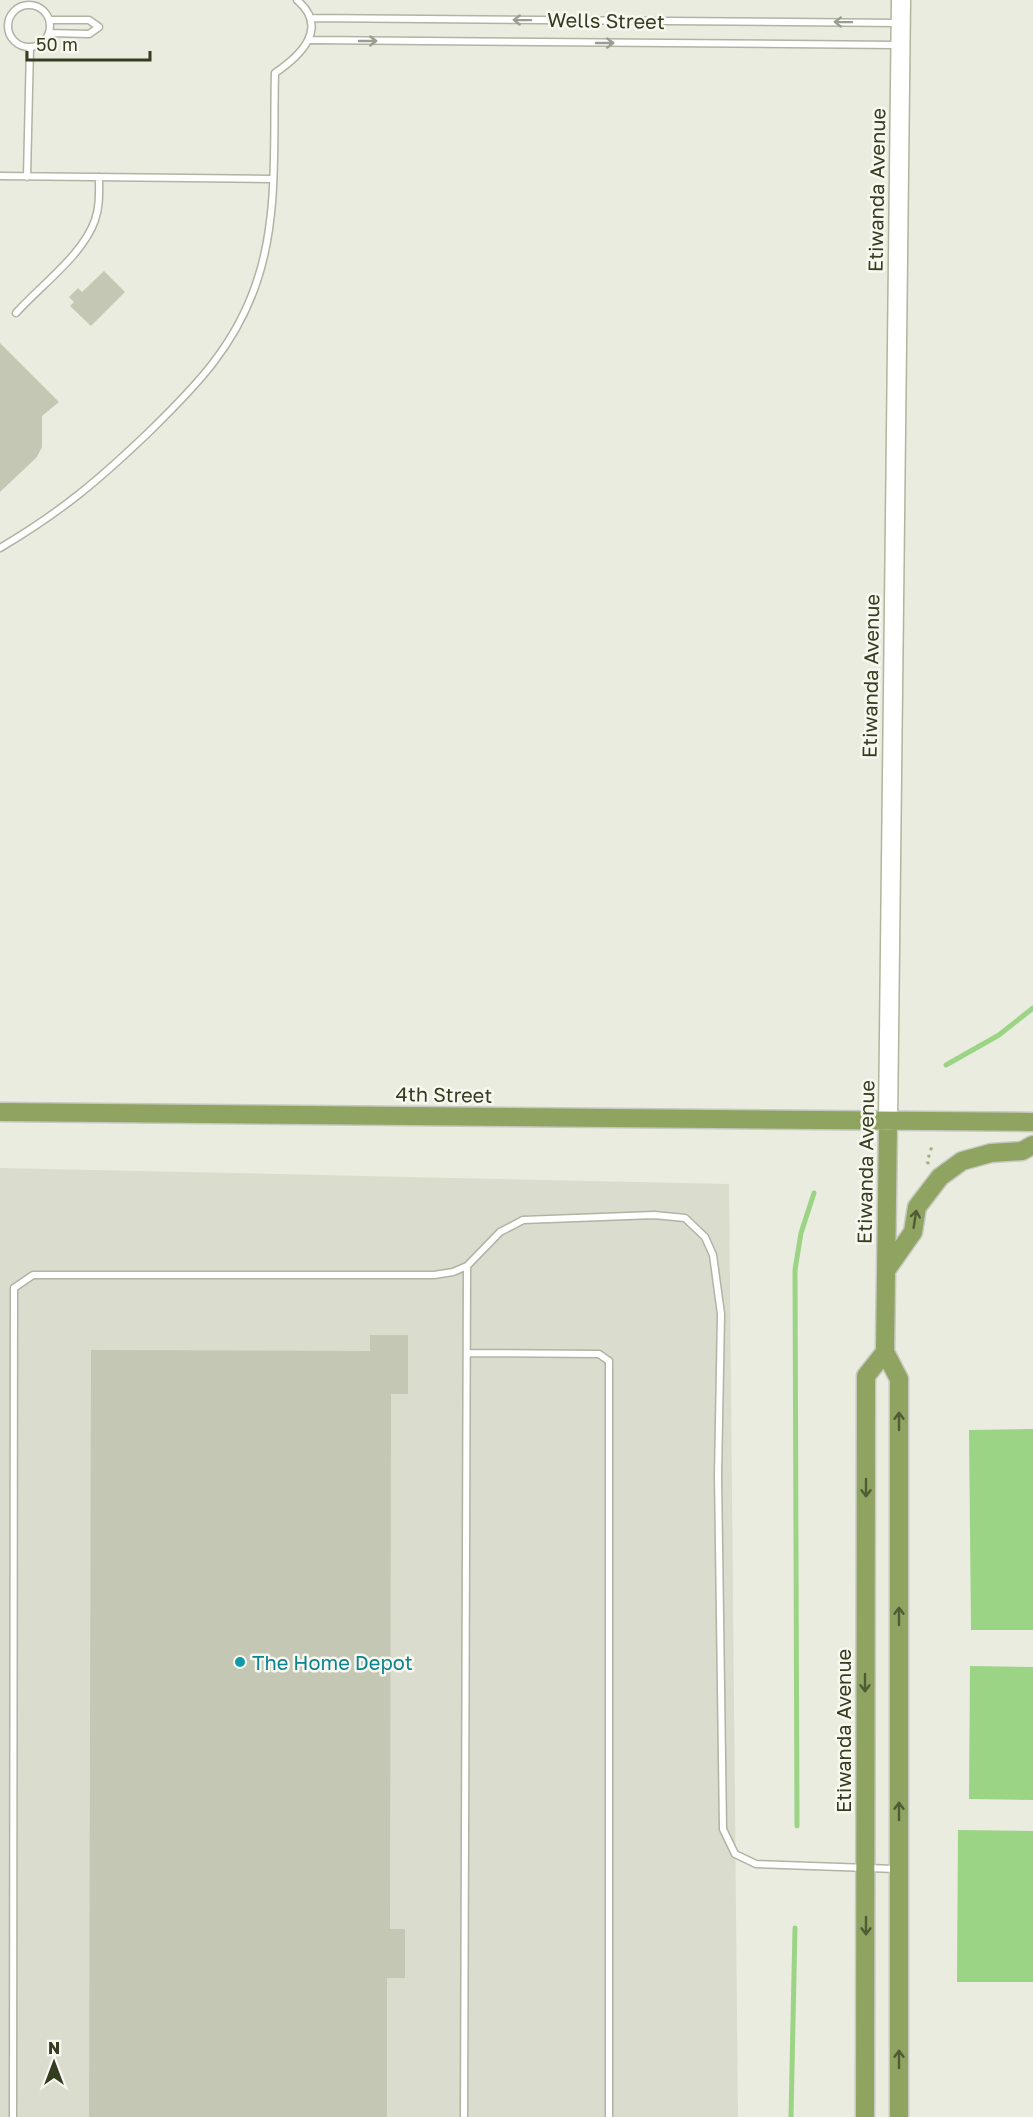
<svg xmlns="http://www.w3.org/2000/svg" width="1033" height="2117" viewBox="0 0 1033 2117" font-family="'Golos Text',sans-serif">
	<rect width="100%" height="100%" fill="#eaece0"/>
	<path fill="#dadcce" d="M0,1168L729,1184L738,2117H0Z"/>
	<path fill="#9cd485" d="M1033,1429V1630H971L969,1430Z
		M970,1666L1033,1667V1800L969,1799Z
		M958,1830L1033,1831V1982H957Z"/>
	<g fill="none" stroke-linecap="round" stroke-linejoin="round">
		<path stroke="#9cd485" stroke-width="5" d="M946,1065L999,1035L1033,1008
			M797,1826L795,1270L801,1233L814,1193
			M791,2117L795,1928"/>
	</g>
	<path fill="#c5c7b5" d="M104,271L125,292L91,326L70,306L74,302L69,297L78,288L82,292Z
		M0,343L59,402L42,416V447L37,457L0,492Z
		M370,1335H408V1394H391L390,1929H405V1978H387V2117H89L91,1350L370,1351Z"/>
	<g fill="none" stroke-linecap="round" stroke-linejoin="round">
		<defs>
			<path id="service" d="M8 26a21 21 0 1 1 42 0a21 21 0 1 1-42 0Z
				M310,18L898,23
				M49,33L89,34L99,27L89,20H49
				M310,40L897,45
				M0,176L271,179
				M27,177L30,47
				M16,313C41,285 83,255 95,220C100,206 99,192 99,177
				M0,548C61,512 99,480 150,431C197,385 236,345 257,281C279,216 273,141 275,73C300,56 330,28 297,0
				M467,1353L599,1354L609,1361V2117
				M13,2117L14,1288L33,1275H434L453,1272L467,1266L500,1232L523,1220L654,1215L685,1218L705,1237L713,1255L721,1314L718,1475L723,1829L735,1854L756,1864L896,1869
				M464,2117L467,1266"/>
			<path id="secondary" d="M888,1122L901,0"/>
			<path id="primary" d="M0,1112L1033,1122
				M888,1122L885,1352L899,1379V2117
				M887,1269L913,1232L917,1207L940,1177L962,1161L991,1153L1022,1151L1033,1145
				M865,2117L866,1376L885,1352"/>
		</defs>
		<use href="#service" stroke="#b0b4a3" stroke-width="9"/>
		<use href="#secondary" stroke="#b0b59b" stroke-width="21"/>
		<use href="#primary" stroke="#c6c9c1" stroke-width="21"/>
		<path stroke="#a5b17f" stroke-width="3" stroke-dasharray="3 4.5" stroke-linecap="butt" d="M929,1164L927,1162L932,1146"/>
		<use href="#service" stroke="#fff" stroke-width="6"/>
		<use href="#secondary" stroke="#fff" stroke-width="18"/>
		<use href="#primary" stroke="#90a462" stroke-width="18"/>
	</g>
	<defs><path id="oneway-shaft" d="M-6 0H5M1.5-3L5.5 0L1.5 3" fill="none" stroke-width="1.6" stroke-linecap="round" stroke-linejoin="round" transform="scale(1.5)"/></defs>
	<g stroke="#9a9e90">
		<use href="#oneway-shaft" transform="translate(522 20) rotate(-179)"/>
		<use href="#oneway-shaft" transform="translate(843 22) rotate(-179)"/>
		<use href="#oneway-shaft" transform="translate(368 41)"/>
		<use href="#oneway-shaft" transform="translate(605 43)"/>
	</g>
	<g stroke="#505c34">
		<use href="#oneway-shaft" transform="translate(915 1219) rotate(-81)"/>
		<use href="#oneway-shaft" transform="translate(899 1421) rotate(-90)"/>
		<use href="#oneway-shaft" transform="translate(866 1488) rotate(90)"/>
		<use href="#oneway-shaft" transform="translate(899 1616) rotate(-90)"/>
		<use href="#oneway-shaft" transform="translate(865 1683) rotate(90)"/>
		<use href="#oneway-shaft" transform="translate(899 1811) rotate(-90)"/>
		<use href="#oneway-shaft" transform="translate(866 1926) rotate(90)"/>
		<use href="#oneway-shaft" transform="translate(899 2059) rotate(-90)"/>
	</g>
	<circle fill="#0f9aa8" stroke="#f8f8f0" stroke-width="2" cx="240" cy="1662" r="6"/>
	<g text-anchor="middle" dominant-baseline="central" stroke-width="5" stroke-linejoin="round" paint-order="stroke">
		<g font-size="20" fill="#353d20" stroke="#f8f8f0">
			<text transform="translate(606 20) rotate(1)">Wells Street</text>
			<text transform="translate(876 190) rotate(-89)">Etiwanda Avenue</text>
			<text transform="translate(870 676) rotate(-89)">Etiwanda Avenue</text>
			<text transform="translate(444 1094) rotate(1)">4th Street</text>
			<text transform="translate(865 1162) rotate(-89)">Etiwanda Avenue</text>
			<text transform="translate(843 1731) rotate(-90)">Etiwanda Avenue</text>
		</g>
		<g font-size="20" fill="#0d838f" stroke="#f8f8f0" text-anchor="start">
			<text x="252" y="1662">The Home Depot</text>
		</g>
	</g>
	<g transform="translate(54 2063)" stroke="#f8f8f0" stroke-width="4.5" paint-order="stroke">
	<path d="M0-4.5L10 22L0 15L-10 22Z" fill="#353d20"/>
	<text y="-9" font-size="16" font-weight="bold" text-anchor="middle" fill="#353d20">N</text>
	</g>
	<path d="M27 51v9h123v-9" fill="none" stroke="#353d20" stroke-width="3"/>
	<text x="36" y="51" font-size="18" fill="#353d20" stroke="#f8f8f0" stroke-width="4.5" paint-order="stroke">50 m</text>
</svg>
